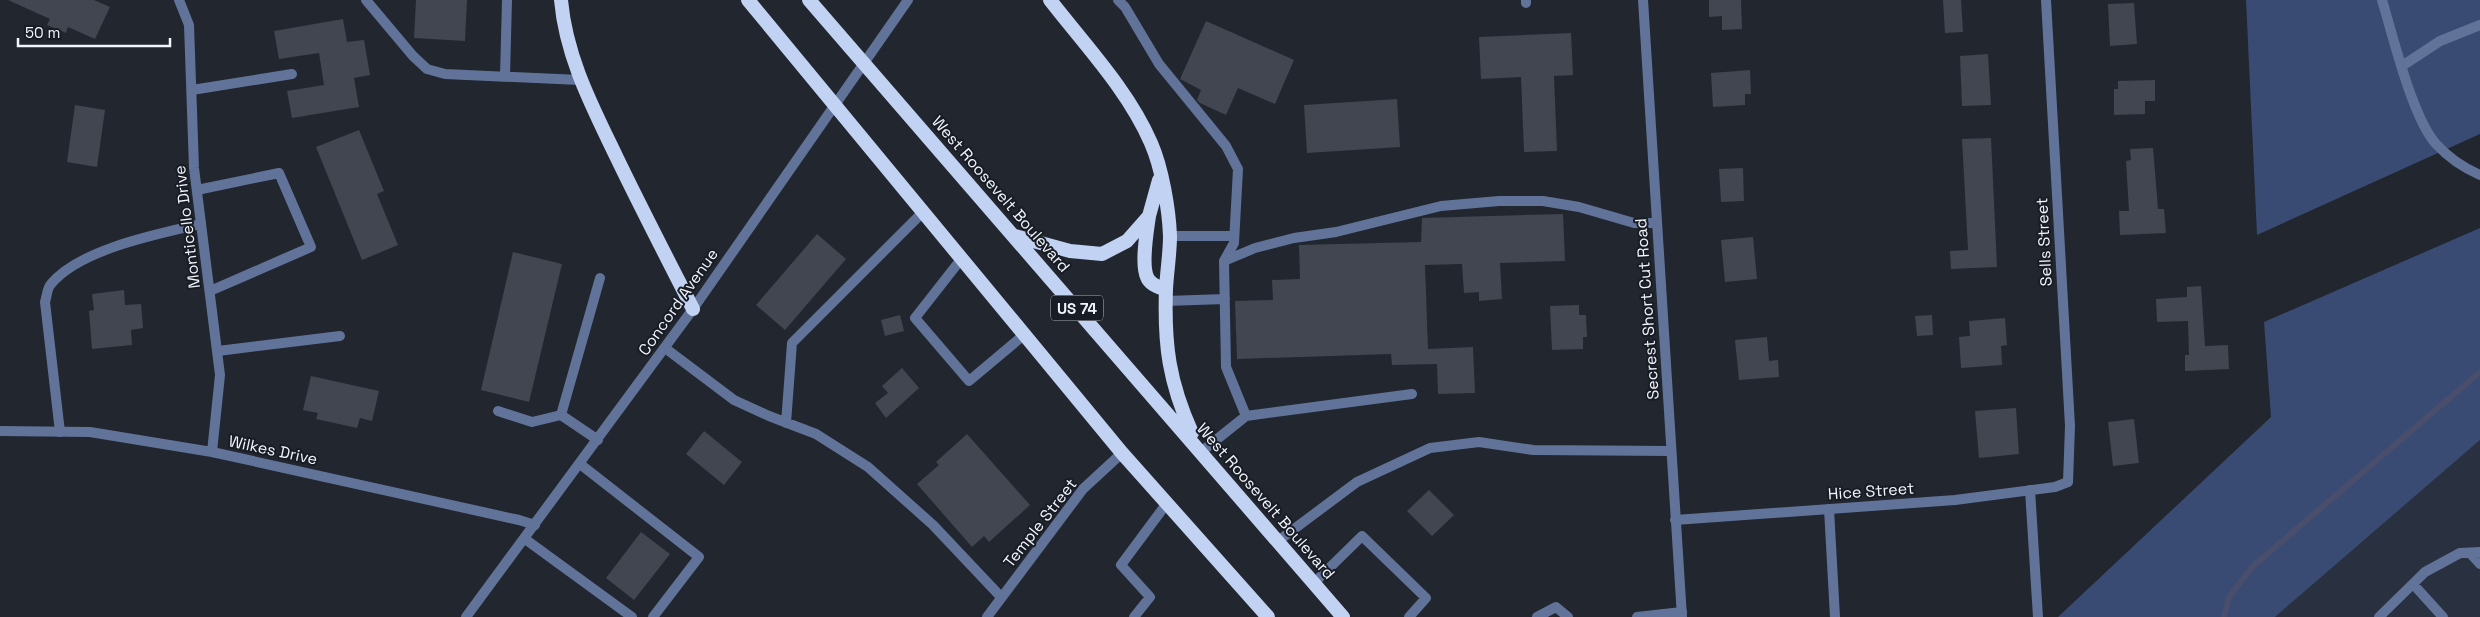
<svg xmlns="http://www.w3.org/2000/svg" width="2480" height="617" viewBox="0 0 2480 617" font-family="'Space Grotesk',sans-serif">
	<rect width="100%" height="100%" fill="#21262f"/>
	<path fill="#29303f" d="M2480,440V617H2275Z"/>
	<path fill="#394b72" d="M2246,0H2480V134L2257,235Z
		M2480,228V440L2275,617H2058L2271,417L2264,322Z"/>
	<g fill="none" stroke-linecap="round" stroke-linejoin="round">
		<path stroke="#494e6c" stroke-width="6" d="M2224,617L2229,597L2252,567L2480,372"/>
	</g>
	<path fill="#414651" d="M8,0H94L110,7L95,39L68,27L66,33L47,25L50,19Z
		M416,0H467L465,41L414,38Z
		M1709,0H1741L1742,29L1722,30V16L1709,17Z
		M1943,0H1961L1963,32L1945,33Z
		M2134,3L2137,44L2110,46L2108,4Z
		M343,19L347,42L364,40L370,75L354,78L359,107L292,118L287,91L324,85L319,53L279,59L274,31Z
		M1206,21L1294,60L1275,104L1238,88L1226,115L1200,103L1197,100L1201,90L1180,79Z
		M1571,33L1573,75L1554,76L1557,151L1524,152L1521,77L1481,79L1479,37Z
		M1988,54L1991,105L1962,106L1960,56Z
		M1750,70L1751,94H1745V105L1713,107L1711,73Z
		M2155,80V101H2145V114L2114,115V89H2118V81Z
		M1397,99L1400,147L1307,153L1304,105Z
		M75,105L105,110L97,167L67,162Z
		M359,130L384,191L377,194L398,245L362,260L316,147Z
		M1991,138L1997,267L1951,269L1950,251L1968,250L1962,139Z
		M2153,148L2158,209H2164L2166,233L2120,235L2119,211H2129L2126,161L2131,160L2130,149Z
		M1743,168L1744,201L1721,202L1719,169Z
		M1563,214L1565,261L1500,263L1502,299L1479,301V292L1464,293L1462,264L1425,265L1428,349L1473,347L1475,393L1438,394L1437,364L1392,365L1391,354L1237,359L1235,301L1273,300L1272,280L1300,279L1299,245L1421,242L1422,218Z
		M817,234L846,259L785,330L756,305Z
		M1753,237L1757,279L1725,282L1721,240Z
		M513,252L562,264L529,402L481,390Z
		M2201,286L2205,346L2228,345L2229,369L2185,371V355H2189L2188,321L2157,322L2156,299L2187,297V287Z
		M124,290L125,305L141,304L143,328L131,330L132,345L92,349L89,311L94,310L92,294Z
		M1579,305V315H1586L1587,337H1583V349L1552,350L1550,306Z
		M900,315L904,331L885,336L881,320Z
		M1932,315L1933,335L1917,336L1915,316Z
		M2005,318L2007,345L2001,346L2002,365L1961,368L1959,337L1970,336L1969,321Z
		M1767,337L1769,361L1778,360L1779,377L1739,380L1735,340Z
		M902,368L919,388L886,418L875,403L888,393L882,386Z
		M311,376L379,391L372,421L360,418L357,428L316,419L318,413L303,410Z
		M2016,408L2019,454L1979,458L1975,411Z
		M2134,419L2139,463L2113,466L2108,422Z
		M704,431L742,462L724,485L686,454Z
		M967,434L1030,505L989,542L984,536L972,547L917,484L939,465L936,462Z
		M1429,490L1454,515L1432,536L1407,511Z
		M641,532L670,554L634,600L606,578Z"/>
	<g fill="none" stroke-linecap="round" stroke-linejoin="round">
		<path stroke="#617399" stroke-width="10" d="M366,0L413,56L427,69L445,74L580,80
			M1118,0L1125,7L1159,64L1226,146L1238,169L1234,243L1224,261L1226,367L1246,416
			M1526,0V3
			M2402,66L2440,41L2480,25
			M505,76L507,0
			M192,90L292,74
			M197,190L279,173L311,247L210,291
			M1170,236H1234
			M962,258L915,318L969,381L1025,334
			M1224,261L1255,248L1294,238L1336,232L1441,206L1499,201H1543L1579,207L1634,223H1657
			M1166,301L1225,299
			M665,348L734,400L769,416L816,434L868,467L933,525L1001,597
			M218,351L340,336
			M498,411L532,422L561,415L600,278
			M561,415L598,440
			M786,423L792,343L924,211
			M60,432L45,302C47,296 47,288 51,284C80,249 158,234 201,224
			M1201,452L1246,416L1412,394
			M580,464L699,557L653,617
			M2030,490L2038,617
			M1829,509L1835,617
			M525,539L632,617
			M1278,541L1357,482L1430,448L1479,442L1533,450L1671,451
			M2470,553L2480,564
			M1314,583L1362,536L1426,598L1409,617
			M2413,584L2443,617
			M1134,617L1150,597L1121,565L1167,503
			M1537,617L1556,607L1568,617
			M1637,617L1682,612
			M2379,617L2425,572L2460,553L2480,552"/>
		<path stroke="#617399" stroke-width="10" d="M179,0L189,25L194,168L220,375L212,452
			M2382,0C2393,36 2412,117 2436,144C2448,157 2464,168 2480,175
			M0,431L90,432L212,452L519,520L535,525
			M1675,520L1955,500L2055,487L2068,482L2070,426L2046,0
			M987,617L1083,489L1122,453"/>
		<path stroke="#617399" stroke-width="10" d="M1643,0L1682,617
			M466,617L693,309L908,0"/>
		<path stroke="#c2d2f3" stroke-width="14" d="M561,0C566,57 592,106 616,156C641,208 667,258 693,309
			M748,0L1122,453L1268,617
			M809,0L1343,617
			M1050,0C1085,45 1128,90 1151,143C1162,168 1169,209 1170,236C1170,253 1167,271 1166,289C1164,345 1169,382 1192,433
			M1149,216C1147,231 1141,263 1147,277C1150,285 1159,287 1166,290
			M1015,236L1070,251L1102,254L1127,241L1149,216L1159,180"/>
	</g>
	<g text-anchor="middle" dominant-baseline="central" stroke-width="4" stroke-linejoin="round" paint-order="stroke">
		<rect fill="#181c25" stroke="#b1b4bb" stroke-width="1" x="1051" y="295.5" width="52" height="25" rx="4"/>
		<g font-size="15" font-weight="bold" fill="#f2f5fb">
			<text x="1077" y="308">US 74</text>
		</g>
		<g font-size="16" fill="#f2f5fb" stroke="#181c25">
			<text transform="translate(1001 194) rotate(49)">West Roosevelt Boulevard</text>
			<text transform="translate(187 227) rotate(-97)">Monticello Drive</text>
			<text transform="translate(2044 242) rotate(-93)">Sells Street</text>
			<text transform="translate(678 302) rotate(-55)">Concord Avenue</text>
			<text transform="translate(1647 309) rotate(-94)">Secrest Short Cut Road</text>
			<text transform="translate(273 450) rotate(12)">Wilkes Drive</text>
			<text transform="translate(1871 491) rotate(-4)">Hice Street</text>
			<text transform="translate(1266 501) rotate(49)">West Roosevelt Boulevard</text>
			<text transform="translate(1040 523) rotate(-52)">Temple Street</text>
		</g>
	</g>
	<path d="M18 38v8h152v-8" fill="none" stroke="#f2f5fb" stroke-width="2.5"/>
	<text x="25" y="38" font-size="15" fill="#f2f5fb" stroke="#181c25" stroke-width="4" paint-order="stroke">50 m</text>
</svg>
